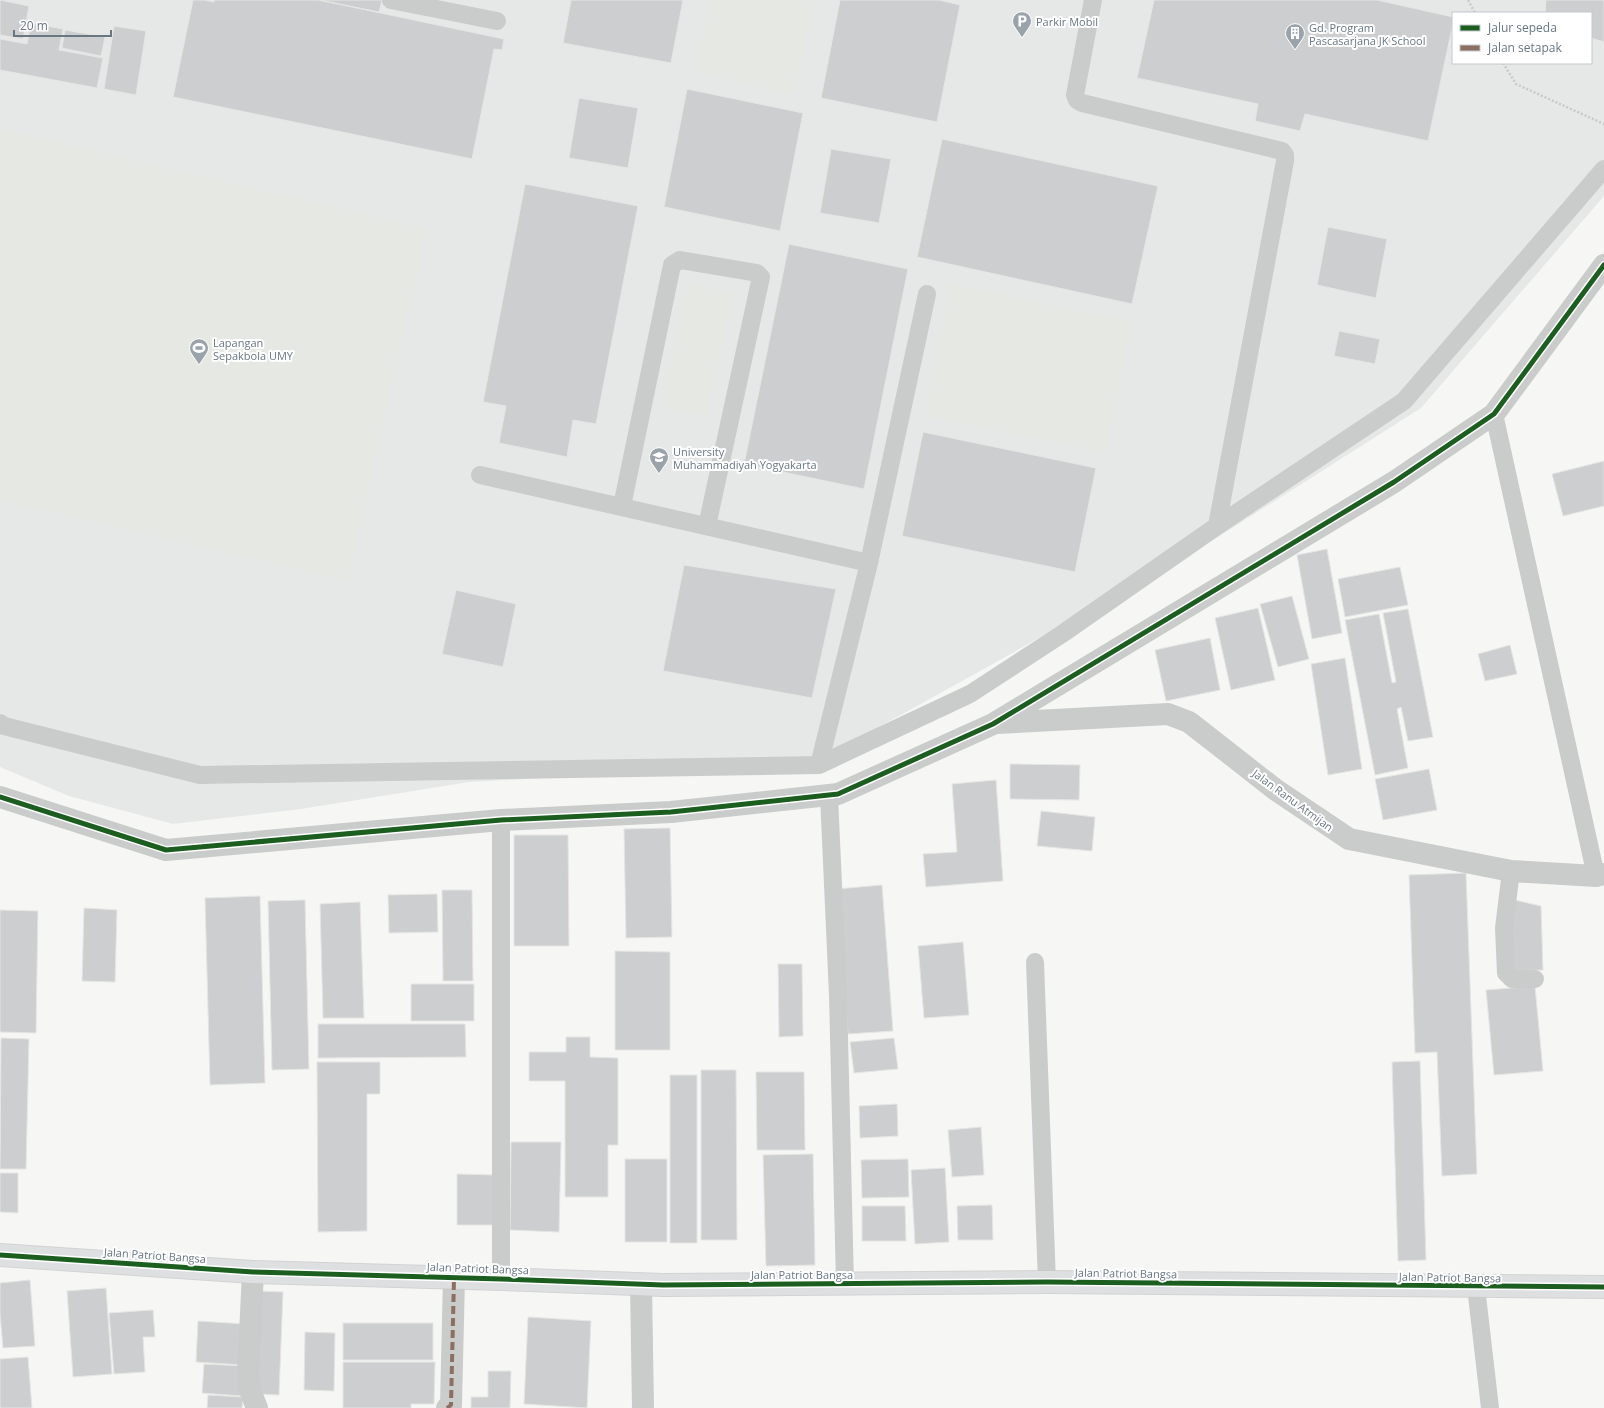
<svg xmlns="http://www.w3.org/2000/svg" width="1604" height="1408" viewBox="0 0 1604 1408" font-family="'Open Sans',sans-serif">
	<rect width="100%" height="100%" fill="#f6f6f5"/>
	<path fill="#e6e7e7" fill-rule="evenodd" d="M0,0H1604V196L1421,408L1218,537L982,670L823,758L676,771L469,782L301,809L173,824L69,796L0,767ZM1453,13H1591V63H1453Z"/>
	<path fill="#e6e8e3" d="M710,0H816L794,95L694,72Z
		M0,129L428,229L348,581L0,500Z
		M688,284L734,294L707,416L661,405Z
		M951,284L1133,322L1106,453L925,415Z"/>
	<path fill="#cdcecf" stroke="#e5e5e4" d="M0,0L29,6L23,39L0,35Z
		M193,0H204L214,2V0H319L504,39L502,50L494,49L472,159L173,97Z
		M319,0H382L379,12Z
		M571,0H683L671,63L563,43Z
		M840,0H939L960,5L937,122L821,98Z
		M1154,0H1377L1453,17V23L1428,141L1305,114L1300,131L1255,121L1258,104L1137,78Z
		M1546,0H1604V42L1591,38V13H1545Z
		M31,23L63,29L59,50L103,58L97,88L0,70V39L27,44Z
		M114,26L146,31L136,95L104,89Z
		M65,30L105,37L101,56L62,48Z
		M687,89L803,113L780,231L664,207Z
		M579,98L638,108L628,168L569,158Z
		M942,139L1158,186L1132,304L917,257Z
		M831,149L891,159L879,223L820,213Z
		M525,184L638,206L596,424L573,420L567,457L499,443L506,406L483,402Z
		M1328,227L1387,239L1376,298L1317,285Z
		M789,244L908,269L864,489L744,464Z
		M1339,331L1380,339L1375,364L1334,356Z
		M923,432L1096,468L1075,572L902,536Z
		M1604,461V506L1563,516L1552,474Z
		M1327,549L1342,633L1312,639L1297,555Z
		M684,565L836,589L812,698L663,671Z
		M1400,567L1408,605L1345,617L1338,579Z
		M456,590L516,604L503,667L442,654Z
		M1292,596L1309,659L1278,667L1260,604Z
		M1258,608L1275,680L1231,690L1215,618Z
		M1408,609L1433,737L1408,741L1401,707L1397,709L1408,768L1375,775L1345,620L1379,614L1392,683L1396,682L1383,613Z
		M1210,638L1220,690L1166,701L1155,650Z
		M1510,645L1517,674L1485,681L1478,654Z
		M1345,658L1362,769L1328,775L1311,664Z
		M1010,764L1080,765L1079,800L1010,799Z
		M1429,769L1437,810L1383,820L1375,779Z
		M996,780L1003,881L926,887L923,854L957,852L952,784Z
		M1041,811L1095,817L1092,851L1037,846Z
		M670,828L672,937L626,938L624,829Z
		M514,835H568L569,946H514Z
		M1466,873L1477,1174L1442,1176L1437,1052L1415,1053L1409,875Z
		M882,885L893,1031L848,1034L837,889Z
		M442,890H472L473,981H443Z
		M437,894L438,932L389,933L388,895Z
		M260,896L265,1083L210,1085L205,898Z
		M1510,899L1541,906L1543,970L1512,971Z
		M305,900L309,1069L272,1070L268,901Z
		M360,902L364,1018H323L320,904Z
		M84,908L117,910L115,982L82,981Z
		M0,910L38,911L36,1033L0,1032Z
		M963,942L969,1015L924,1018L918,946Z
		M615,951L670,952V1050H615Z
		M778,964H802L803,1036L779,1037Z
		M411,984H474V1021H411Z
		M1535,986L1543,1071L1494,1075L1486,990Z
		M318,1024H465L466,1057L318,1058Z
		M566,1037H590V1057L618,1058V1145H608V1197H565V1081H529V1052H566Z
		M1,1038L29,1039L26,1169H0Z
		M894,1038L898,1069L854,1073L850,1042Z
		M1420,1061L1426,1260L1398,1261L1392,1062Z
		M317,1062H380V1094H367V1231L318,1232Z
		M701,1070H736L737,1240H701Z
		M756,1072H804L805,1150H757Z
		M670,1075H697V1243H670Z
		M897,1104L898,1136L860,1138L859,1106Z
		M981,1127L984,1175L952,1177L948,1130Z
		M511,1142H561L559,1232L510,1230Z
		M813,1154L815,1265L766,1266L763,1155Z
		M625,1159H667V1242H625Z
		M908,1159L909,1197L862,1198L861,1160Z
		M945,1168L949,1242L915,1244L911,1170Z
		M0,1173H18V1213L0,1212Z
		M457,1174L494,1175L493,1225H457Z
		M992,1205L993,1240H958L957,1206Z
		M862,1206H905L906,1241H862Z
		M30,1280L35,1346L3,1348L0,1314V1283Z
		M106,1288L112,1374L73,1377L67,1291Z
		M258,1291L283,1292L279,1395L254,1394Z
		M153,1310L155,1337H143L145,1372L114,1374L109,1313Z
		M528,1317L591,1321L587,1408L524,1404Z
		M198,1321L245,1324L243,1365L196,1362Z
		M343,1323H433V1360H343Z
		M305,1332L335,1333L334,1391L304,1390Z
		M28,1357L32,1408H0V1359Z
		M343,1362H435L434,1404H411V1408H343Z
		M204,1364L244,1366L242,1396L202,1393Z
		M488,1371H511L510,1408H471V1397H488Z
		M208,1395L243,1397L242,1408H207Z"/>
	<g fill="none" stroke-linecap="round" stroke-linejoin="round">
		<defs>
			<path id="secondary" d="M0,1255L253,1272L501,1279L663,1285L1047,1282L1604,1287"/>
		</defs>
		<use href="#secondary" stroke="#d3d3d3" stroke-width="24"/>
		<path stroke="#c8c9ca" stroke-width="2.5" stroke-dasharray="2 2" stroke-linecap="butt" d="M1468,0L1475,13
			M1503,63L1516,84L1604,124"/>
		<path stroke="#cacccc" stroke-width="18" d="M391,0L497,21
			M1093,0L1075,95L1077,100L1082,103L1282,151L1285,155V161L1217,526
			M1494,414L1596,876
			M480,475L869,563
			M622,506L672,265L680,260L757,273L761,277L707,526
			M0,723L4,726L200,775L819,765L970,694L1062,634L1217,526L1404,401L1604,169
			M819,765L869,563L927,294
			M829,796L838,995L845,1284
			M1511,871L1504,928L1506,973L1512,979H1535
			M1035,962L1047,1282
			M501,1279V820
			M1476,1287L1490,1408"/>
		<path stroke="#cacccc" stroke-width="22" d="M997,723L1168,714L1189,722L1276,790L1349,839L1511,871L1596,876L1604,874
			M0,797L166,850L501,820L671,812L838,794L993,724L1394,482L1494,414L1604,265
			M253,1272L248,1375L249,1388L257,1408
			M641,1284L643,1408
			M447,1408L451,1405L454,1278"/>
		<use href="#secondary" stroke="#dedfe0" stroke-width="22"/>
		<path stroke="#8d6e63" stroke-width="4" stroke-dasharray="8 4" stroke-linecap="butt" d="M447,1408L451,1405L454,1278"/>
		<defs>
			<path id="cycleway" d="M0,797L166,850L501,820L671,812L838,794L993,724L1394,482L1494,414L1604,265
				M0,1255L253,1272L501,1279L663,1285L1047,1282L1604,1287"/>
		</defs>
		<use href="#cycleway" stroke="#fff" stroke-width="8"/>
		<use href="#cycleway" stroke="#1b5e20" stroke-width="5"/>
	</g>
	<defs>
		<symbol id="parking-pin" viewBox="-11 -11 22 30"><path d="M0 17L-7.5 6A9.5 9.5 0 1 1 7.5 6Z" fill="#9aa3aa" stroke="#fff"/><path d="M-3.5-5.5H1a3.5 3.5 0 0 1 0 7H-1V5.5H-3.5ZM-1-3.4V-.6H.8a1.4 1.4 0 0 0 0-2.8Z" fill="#fff"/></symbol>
		<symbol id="building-pin" viewBox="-11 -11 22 30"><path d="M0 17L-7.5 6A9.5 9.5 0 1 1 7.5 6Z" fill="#9aa3aa" stroke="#fff"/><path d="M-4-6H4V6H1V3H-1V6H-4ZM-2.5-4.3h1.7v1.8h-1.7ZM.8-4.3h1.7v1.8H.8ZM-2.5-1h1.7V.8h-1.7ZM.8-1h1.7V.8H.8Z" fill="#fff"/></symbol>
		<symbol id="stadium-pin" viewBox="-11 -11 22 30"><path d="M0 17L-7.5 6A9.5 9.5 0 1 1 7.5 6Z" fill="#9aa3aa" stroke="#fff"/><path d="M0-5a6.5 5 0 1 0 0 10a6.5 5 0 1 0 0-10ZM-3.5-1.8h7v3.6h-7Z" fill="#fff"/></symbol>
		<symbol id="university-pin" viewBox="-11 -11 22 30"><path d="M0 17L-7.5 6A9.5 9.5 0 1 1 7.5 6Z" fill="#9aa3aa" stroke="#fff"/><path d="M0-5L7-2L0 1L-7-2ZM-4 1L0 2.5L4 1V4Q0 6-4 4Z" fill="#fff"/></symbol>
	</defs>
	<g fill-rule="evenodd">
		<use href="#parking-pin" x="1011" y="10" width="22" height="30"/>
		<use href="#building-pin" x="1284" y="22" width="22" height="30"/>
		<use href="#stadium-pin" x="188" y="337" width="22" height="30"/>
		<use href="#university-pin" x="648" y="446" width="22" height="30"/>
	</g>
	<g text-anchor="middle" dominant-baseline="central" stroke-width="4" stroke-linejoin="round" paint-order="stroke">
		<g font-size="11" fill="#687782" stroke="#fff" text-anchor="start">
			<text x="1036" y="21">Parkir Mobil</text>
			<text x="1309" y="27">Gd. Program<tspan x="1309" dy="13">Pascasarjana JK School</tspan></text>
			<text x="213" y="342">Lapangan<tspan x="213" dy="13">Sepakbola UMY</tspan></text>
			<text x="673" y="451">University<tspan x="673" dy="13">Muhammadiyah Yogyakarta</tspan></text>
		</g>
		<g font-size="11" fill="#687782" stroke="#fff">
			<text transform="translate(1293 800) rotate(36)">Jalan Ranu Atmijan</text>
			<text transform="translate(155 1255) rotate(4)">Jalan Patriot Bangsa</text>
			<text transform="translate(478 1268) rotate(2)">Jalan Patriot Bangsa</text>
			<text transform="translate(1126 1273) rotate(1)">Jalan Patriot Bangsa</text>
			<text x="802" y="1274">Jalan Patriot Bangsa</text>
			<text transform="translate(1450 1277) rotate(1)">Jalan Patriot Bangsa</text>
		</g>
	</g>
	<rect x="1452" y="12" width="140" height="52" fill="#ffffff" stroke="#c3c9cd"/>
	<rect x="1460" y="25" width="20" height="6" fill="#1b5e20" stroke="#c3c9cd"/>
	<text x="1488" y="32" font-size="12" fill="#687782">Jalur sepeda</text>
	<rect x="1460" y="45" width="20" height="6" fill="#8d6e63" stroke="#c3c9cd"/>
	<text x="1488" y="52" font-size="12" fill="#687782">Jalan setapak</text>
	<path d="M14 30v6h97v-6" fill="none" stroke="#687782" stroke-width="2"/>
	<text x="20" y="30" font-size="12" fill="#687782" stroke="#ffffff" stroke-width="3" paint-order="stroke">20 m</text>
</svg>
